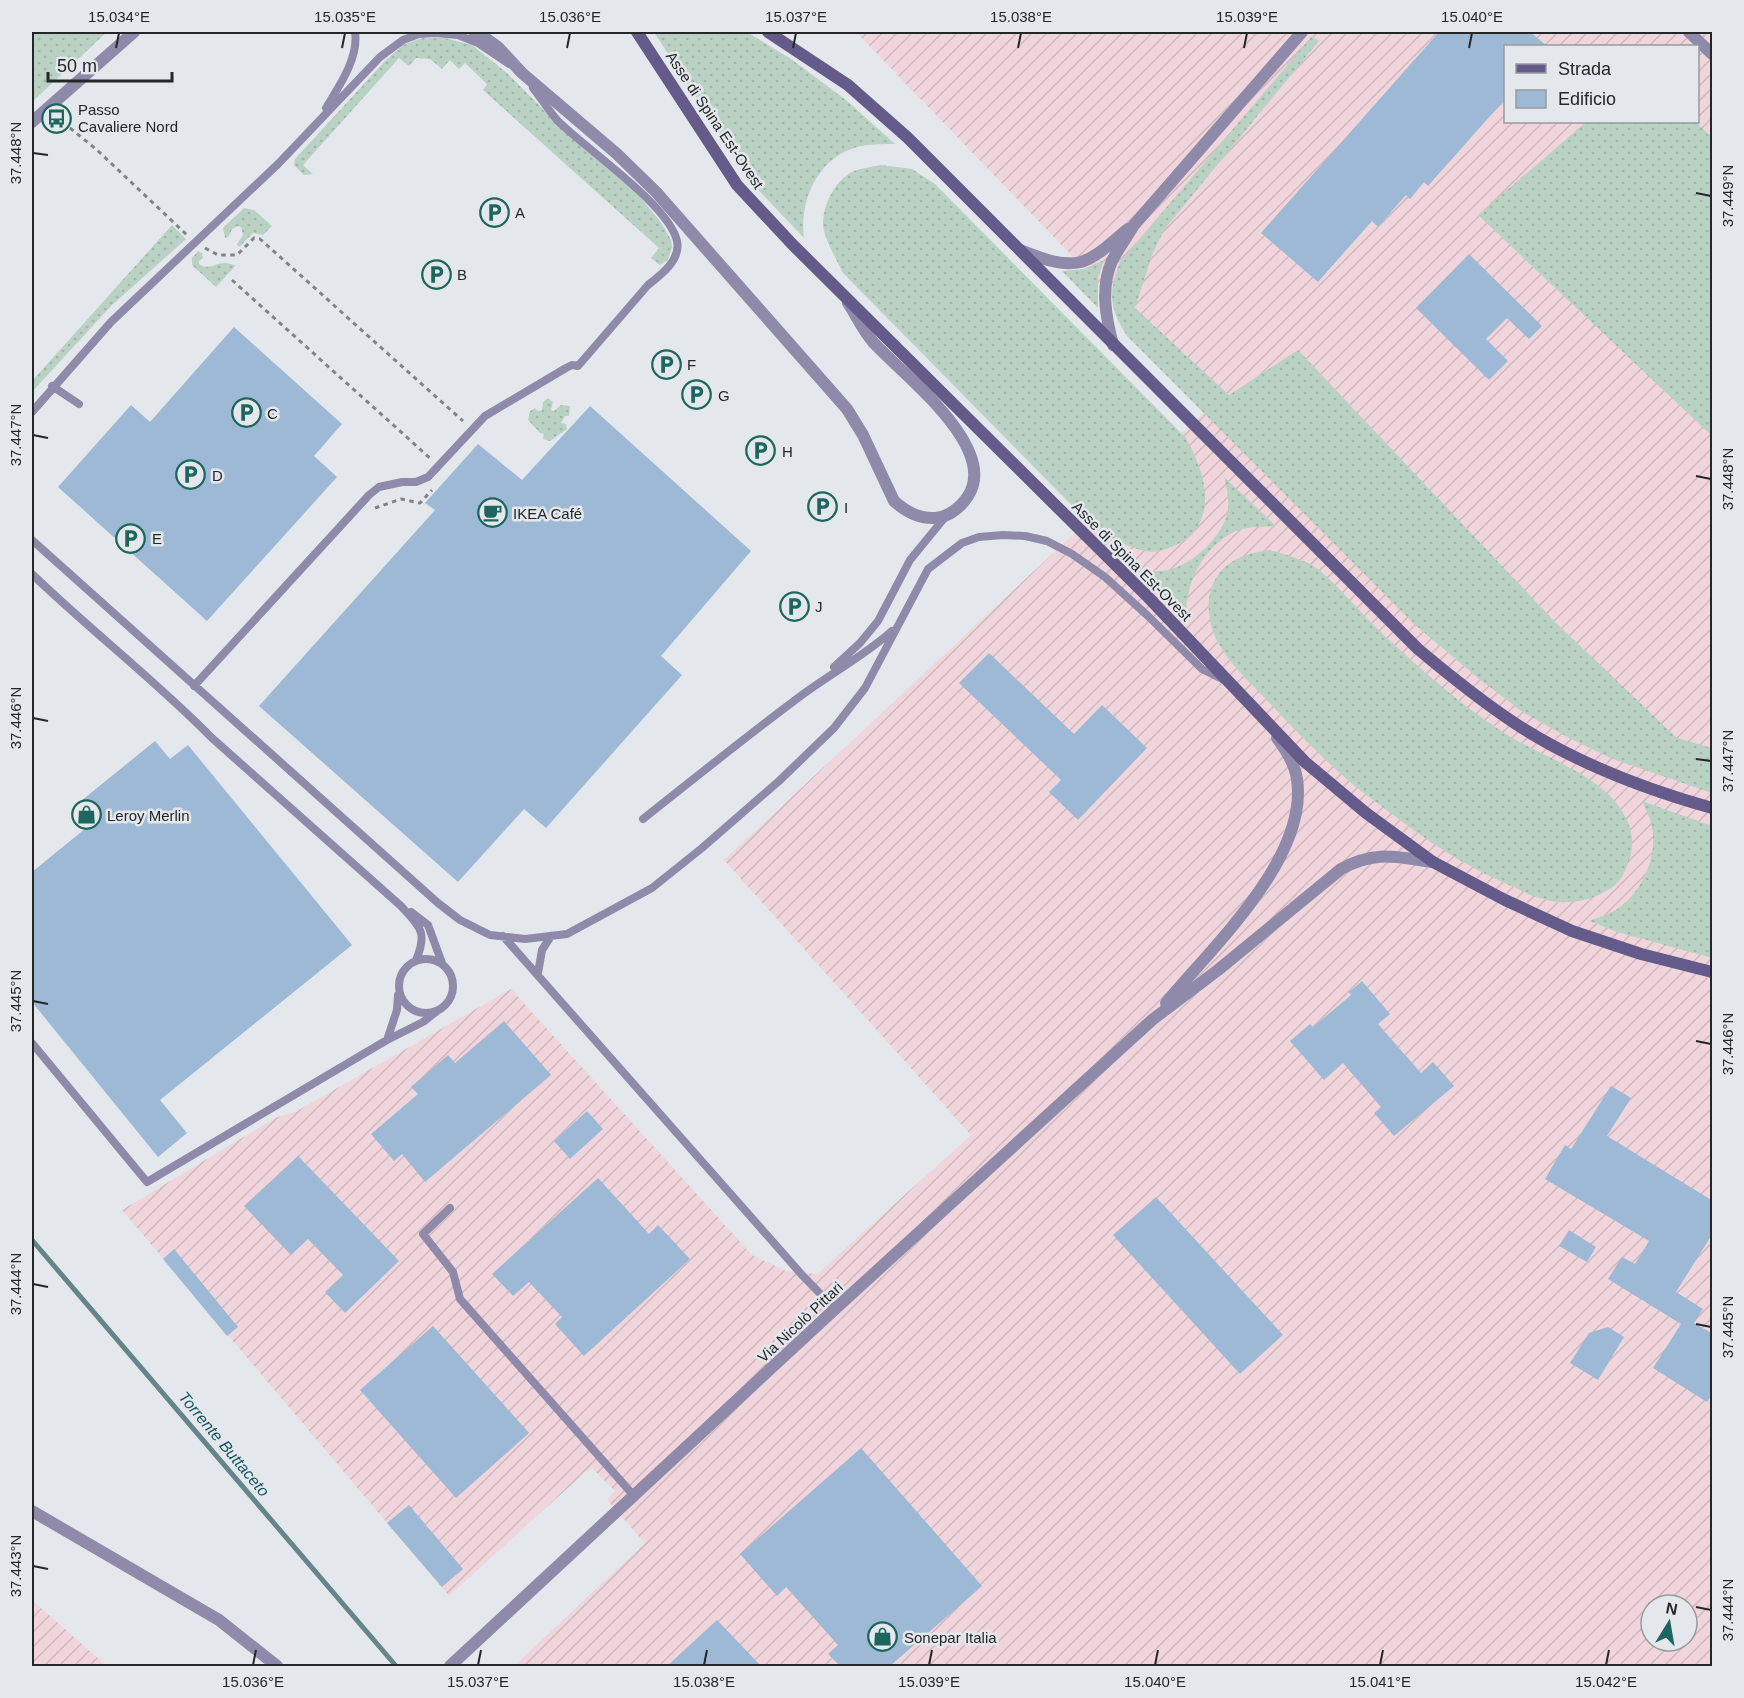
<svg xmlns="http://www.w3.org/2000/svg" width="1744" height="1698" viewBox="0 0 1744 1698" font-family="Arial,sans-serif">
	<defs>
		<pattern id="industrial-furrows" width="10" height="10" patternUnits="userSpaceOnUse" patternTransform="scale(1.5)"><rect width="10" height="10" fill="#f0d6dc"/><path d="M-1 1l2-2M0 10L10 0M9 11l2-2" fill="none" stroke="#ceb8bd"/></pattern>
		<pattern id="grass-dots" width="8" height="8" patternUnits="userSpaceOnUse" patternTransform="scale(1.5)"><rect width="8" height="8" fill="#bad2c4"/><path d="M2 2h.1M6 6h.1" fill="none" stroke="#a0b4a8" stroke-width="1.8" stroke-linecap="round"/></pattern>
	</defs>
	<rect width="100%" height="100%" fill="#e4e8ed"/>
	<path fill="url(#industrial-furrows)" fill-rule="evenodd" d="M856,32H1712V1666H514L645,1543L607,1500L615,1491L591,1467L449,1596L122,1210L275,1118L297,1111L511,989L752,1255L786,1271L817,1274L971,1135L724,860L1214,403ZM1506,46H1698V122H1506ZM1651,1605H1687V1641H1651Z
		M32,1600L107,1666H32Z"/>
	<path fill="url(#grass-dots)" d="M32,32H107L32,102Z
		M654,32H747L791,59L846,100L895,144C882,144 869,144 857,147C818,158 799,200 804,238L747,178Z
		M1312,36L1319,41L1164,230L1152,255L1135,308L1229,395L1298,350L1555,622L1677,738L1712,748V793L1613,759L1569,738L1524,713L1478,678L1413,623L1127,336C1109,308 1108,294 1120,262Z
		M422,38H445L472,45L507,73L556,122L634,190L660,221L671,240L672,247L668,260L660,265L651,258L659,248L483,90L487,84L465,63L459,69L450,60L442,69L430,59L416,58L409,66L399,58L303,165L313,174L304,175L294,165L295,159L385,61L403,45Z
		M1586,122H1696L1712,138V436L1478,215Z
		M881,165L912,169L935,184L1185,437C1205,471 1221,520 1178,544C1169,548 1161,552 1151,552C1132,550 1111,537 1095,529L843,273C837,261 824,238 823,225C823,204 835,180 854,171C862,168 872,167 881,165Z
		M244,208L254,210L272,226L263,235L253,233L239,247L237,244L243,235L241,227L238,226L232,229L229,236L225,238L223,228Z
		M172,225L186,239L111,306L32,392V381Z
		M198,251L202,253L203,258L199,261V264C209,271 214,263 225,263C227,263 234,265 236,265L216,287L192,265V258Z
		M1104,260L1098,278V308L1062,271L1084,269Z
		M548,398L553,402L551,410L554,411L561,405L570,406L569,416H565L561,423L566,424L567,429L550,441L543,439L544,434L540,433L528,420L530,411L535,408L538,411L542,410L543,402Z
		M1224,477L1276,526C1261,527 1247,526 1234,532C1203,547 1181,589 1188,622L1136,570C1146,571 1157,572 1168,570C1193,564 1220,539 1227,514C1230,502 1227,488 1224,477Z
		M1270,550C1286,555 1304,559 1318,569C1341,588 1365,618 1388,639C1425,673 1466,709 1509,736C1541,755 1601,777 1620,808C1635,831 1636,848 1624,873C1619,885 1606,892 1594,897C1577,903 1560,904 1543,899C1532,897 1521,890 1511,886C1475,870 1442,851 1411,828C1394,815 1376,803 1360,790C1324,761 1292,727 1260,693C1244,677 1223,656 1214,634C1208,618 1206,600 1213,584C1223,560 1247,553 1270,550Z
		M1642,801L1712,826V958L1617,932L1589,921C1599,917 1611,914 1620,907C1644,889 1659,853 1651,823C1649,815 1645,808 1642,801Z"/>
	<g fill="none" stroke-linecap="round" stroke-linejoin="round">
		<path stroke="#64868a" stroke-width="5" d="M32,1240L396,1666"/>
	</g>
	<path fill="#9eb9d5" d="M1439,32H1530L1547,46H1506V98L1428,186L1424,182L1410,199L1406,195L1378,227L1372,221L1318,282L1261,233Z
		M1469,254L1542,326L1529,339L1507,318L1486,339L1508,361L1489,380L1416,308Z
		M234,327L342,424L314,456L337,477L207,621L58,487L131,405L150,422Z
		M590,406L751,551L661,656L682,675L546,828L524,809L458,882L259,706L435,510L425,503L478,444L522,480Z
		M989,653L1074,734L1102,705L1147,748L1078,820L1049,792L1061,780L959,683Z
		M155,741L170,759L188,745L352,945L160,1100L187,1133L158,1157L32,1002V872L91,824L76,805Z
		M1362,981L1390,1014L1378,1024L1421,1073L1433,1062L1454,1086L1394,1136L1374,1113L1381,1107L1343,1063L1324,1080L1290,1041L1310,1024L1313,1027L1351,995L1349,992Z
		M504,1021L551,1075L425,1182L402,1154L394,1161L371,1134L418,1094L411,1087L448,1055L455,1063Z
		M1611,1086L1631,1098L1607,1136L1713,1201V1233L1676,1292L1703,1309L1694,1323L1713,1334V1393L1707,1402L1653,1368L1681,1324L1608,1279L1622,1257L1635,1264L1649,1241L1545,1179L1565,1145L1571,1149Z
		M587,1111L603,1129L570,1159L554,1141Z
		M298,1156L399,1261L345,1313L325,1292L343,1275L308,1239L291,1255L244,1206Z
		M598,1178L649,1234L658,1225L690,1259L584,1356L555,1324L562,1317L529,1282L513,1296L492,1274Z
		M1156,1197L1283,1335L1240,1374L1113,1235Z
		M1569,1230L1596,1247L1587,1262L1559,1246Z
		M174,1249L238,1327L227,1336L163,1259Z
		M433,1326L529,1433L456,1498L360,1390Z
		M1608,1327L1624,1337L1598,1380L1570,1363L1589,1333Z
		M861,1448L982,1586L890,1666H840L828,1654L838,1645L786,1587L777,1596L740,1554Z
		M409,1505L463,1569L442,1587L387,1523Z
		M717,1620L761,1666H667Z"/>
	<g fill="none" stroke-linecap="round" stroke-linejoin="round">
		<path stroke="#818487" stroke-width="3" stroke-dasharray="4.5 4.5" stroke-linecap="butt" d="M70,128L96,149L188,236
			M205,248L218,255H237L254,238L260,239L463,421
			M232,280L431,459
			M375,508L401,499L420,503L432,490"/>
		<path stroke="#8f89aa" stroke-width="8" d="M326,108C339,86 359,58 355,32
			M52,386L79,404
			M32,412L111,322L278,164L380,57L403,40L419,34L435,33L458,35L478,43L509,64
			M32,540L438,903L460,920L490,935L525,939L567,934L652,888L702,848L779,781L834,728L865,688L928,569L962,543L979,537L1003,535L1025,536L1047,541L1072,554L1105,577L1148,616L1202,669L1222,679
			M32,574C90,630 155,680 212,738L401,906C420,927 428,932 416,960
			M834,667L860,643L878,621L910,560L946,516
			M194,686L369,495L379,487L402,482H416L428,477L485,416L566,368L572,365L578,366L648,285C661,275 681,260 677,241C669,205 586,149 558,121C549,111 541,98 533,88
			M643,819C696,777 748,735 802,695C832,673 865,655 892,631
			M411,912L428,925L442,963
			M503,936L803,1276L835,1309
			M399 986a27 27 0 1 1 54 0a27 27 0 1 1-54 0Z
			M538,973L542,950L551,936
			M387,1040L397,1010L398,995
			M32,1043L147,1182L387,1040L423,1022L437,1011
			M450,1208L423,1234L453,1272L460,1299L635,1497"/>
		<path stroke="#8f89aa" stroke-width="12" d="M474,32L480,34L498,47L522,73L617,154L656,192L847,409L863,435L894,501C905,511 920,519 935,518C949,517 961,507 968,496C1000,447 901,373 873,342C863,330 856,315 848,303
			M1689,32L1712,54
			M32,122L134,32
			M1020,250C1039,257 1060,267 1081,262C1098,257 1115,239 1128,229
			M1113,345C1106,318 1100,288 1112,261C1118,249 1127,237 1134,225L1302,32
			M1166,1003C1212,947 1309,858 1297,779C1295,764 1286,750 1277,738
			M32,1511L219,1620L277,1666
			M450,1666L835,1309L1152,1020L1218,970L1341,869C1375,850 1397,857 1433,862"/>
		<path stroke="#655b8b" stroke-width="12" d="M637,32L737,185L793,245L1148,597L1305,762L1366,813L1433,862L1505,900L1572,931L1641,954L1712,972
			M768,32L848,85L908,138L1418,649C1449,675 1481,701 1516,724C1576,763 1644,789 1712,808"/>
	</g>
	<path fill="none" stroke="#242627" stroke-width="2" d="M116,48L119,33M342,48L345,33M567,48L570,33M793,48L796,33M1018,48L1021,33M1244,48L1247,33M1469,48L1472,33M33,153L48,155M1696,193L1711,196M33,435L48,438M1696,476L1711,479M33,718L48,721M1696,759L1711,761M33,1001L48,1004M1696,1041L1711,1044M33,1284L48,1287M1696,1324L1711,1327M33,1566L48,1569M1696,1607L1711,1610M253,1665L256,1650M478,1665L481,1650M704,1665L707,1650M929,1665L932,1650M1155,1665L1158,1650M1380,1665L1383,1650M1606,1665L1609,1650"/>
	<defs>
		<symbol id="bus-ring" viewBox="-11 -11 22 22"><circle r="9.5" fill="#e4e8ed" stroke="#1c665d" stroke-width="1.5"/><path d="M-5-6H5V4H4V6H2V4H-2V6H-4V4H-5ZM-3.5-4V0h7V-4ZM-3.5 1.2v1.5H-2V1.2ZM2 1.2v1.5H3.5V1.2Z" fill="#1c665d"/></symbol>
		<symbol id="parking-ring" viewBox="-11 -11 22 22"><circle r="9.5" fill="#e4e8ed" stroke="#1c665d" stroke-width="1.5"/><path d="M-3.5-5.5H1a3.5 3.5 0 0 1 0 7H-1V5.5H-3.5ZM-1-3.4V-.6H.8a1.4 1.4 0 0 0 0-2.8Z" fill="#1c665d"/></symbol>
		<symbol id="cafe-ring" viewBox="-11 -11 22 22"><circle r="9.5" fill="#e4e8ed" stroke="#1c665d" stroke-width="1.5"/><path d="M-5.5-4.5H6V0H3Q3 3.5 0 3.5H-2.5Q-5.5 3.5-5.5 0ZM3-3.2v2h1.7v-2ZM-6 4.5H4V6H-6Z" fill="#1c665d"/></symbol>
		<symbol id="shop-ring" viewBox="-11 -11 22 22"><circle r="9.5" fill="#e4e8ed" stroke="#1c665d" stroke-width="1.5"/><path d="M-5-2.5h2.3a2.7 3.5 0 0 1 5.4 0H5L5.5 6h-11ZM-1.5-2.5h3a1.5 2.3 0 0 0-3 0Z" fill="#1c665d"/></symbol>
	</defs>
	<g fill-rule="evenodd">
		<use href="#bus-ring" x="40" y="102" width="33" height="33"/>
		<use href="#parking-ring" x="478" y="196" width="33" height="33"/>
		<use href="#parking-ring" x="420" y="258" width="33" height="33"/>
		<use href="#parking-ring" x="650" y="348" width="33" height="33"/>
		<use href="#parking-ring" x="680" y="378" width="33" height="33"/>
		<use href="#parking-ring" x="230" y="396" width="33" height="33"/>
		<use href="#parking-ring" x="744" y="434" width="33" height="33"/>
		<use href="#parking-ring" x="174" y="458" width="33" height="33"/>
		<use href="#parking-ring" x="806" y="490" width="33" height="33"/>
		<use href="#cafe-ring" x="476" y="496" width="33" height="33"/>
		<use href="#parking-ring" x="114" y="522" width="33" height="33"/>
		<use href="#parking-ring" x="778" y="590" width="33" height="33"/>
		<use href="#shop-ring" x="70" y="798" width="33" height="33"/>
		<use href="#shop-ring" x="866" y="1620" width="33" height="33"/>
	</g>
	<g text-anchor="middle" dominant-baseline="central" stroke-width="5" stroke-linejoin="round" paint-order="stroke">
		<g font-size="15" fill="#242627" stroke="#e4e8ed" text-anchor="start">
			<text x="78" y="109">Passo<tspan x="78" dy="17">Cavaliere Nord</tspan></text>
			<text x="515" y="212">A</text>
			<text x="457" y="274">B</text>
			<text x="687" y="364">F</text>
			<text x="718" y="395">G</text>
			<text x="267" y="413">C</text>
			<text x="782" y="451">H</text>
			<text x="212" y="475">D</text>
			<text x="844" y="507">I</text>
			<text x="513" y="513">IKEA Café</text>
			<text x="152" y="538">E</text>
			<text x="815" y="606">J</text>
			<text x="107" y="815">Leroy Merlin</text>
			<text x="904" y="1637">Sonepar Italia</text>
		</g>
		<g font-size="15" fill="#242627" stroke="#e4e8ed">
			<text transform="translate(715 120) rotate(56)">Asse di Spina Est-Ovest</text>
			<text transform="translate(1132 561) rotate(45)">Asse di Spina Est-Ovest</text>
			<text transform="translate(800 1322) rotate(-43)">Via Nicolò Pittari</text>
		</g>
		<g font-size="16" font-style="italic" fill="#13565d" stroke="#e4e8ed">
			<text transform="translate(224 1444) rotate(50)">Torrente Buttaceto</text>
		</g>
	</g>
	<rect width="1744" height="1698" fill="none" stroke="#e4e8ed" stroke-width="66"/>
	<rect x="1504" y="45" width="195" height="78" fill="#e4e8ed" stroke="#979a9e" stroke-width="1.5"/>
	<rect x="1516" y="64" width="30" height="9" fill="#655b8b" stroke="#979a9e" stroke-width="1.5"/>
	<text x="1558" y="75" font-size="18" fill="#242627">Strada</text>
	<rect x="1516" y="90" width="30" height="18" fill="#9eb9d5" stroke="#979a9e" stroke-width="1.5"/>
	<text x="1558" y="105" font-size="18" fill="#242627">Edificio</text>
	<g transform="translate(1669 1623) rotate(11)"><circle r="28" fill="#e4e8ed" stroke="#979a9e" stroke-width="1.5"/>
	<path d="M0-4.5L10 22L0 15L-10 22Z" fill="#1c665d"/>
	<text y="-9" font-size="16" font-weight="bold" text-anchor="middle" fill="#242627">N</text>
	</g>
	<path d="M48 72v9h124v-9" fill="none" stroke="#242627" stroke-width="3"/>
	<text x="57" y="72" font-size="18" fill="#242627" stroke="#e4e8ed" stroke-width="4.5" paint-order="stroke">50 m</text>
	<rect x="33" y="33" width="1678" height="1632" fill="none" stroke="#242627" stroke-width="2"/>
	<g font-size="15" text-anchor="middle" fill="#242627">
		<text x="119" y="22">15.034°E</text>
		<text x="345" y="22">15.035°E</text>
		<text x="570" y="22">15.036°E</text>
		<text x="796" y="22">15.037°E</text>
		<text x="1021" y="22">15.038°E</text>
		<text x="1247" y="22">15.039°E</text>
		<text x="1472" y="22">15.040°E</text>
		<text transform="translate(16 153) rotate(-90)" y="5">37.448°N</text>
		<text transform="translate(1728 196) rotate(-90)" y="5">37.449°N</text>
		<text transform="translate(16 435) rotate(-90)" y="5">37.447°N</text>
		<text transform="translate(1728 479) rotate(-90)" y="5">37.448°N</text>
		<text transform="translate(16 718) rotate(-90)" y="5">37.446°N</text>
		<text transform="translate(1728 761) rotate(-90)" y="5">37.447°N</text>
		<text transform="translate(16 1001) rotate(-90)" y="5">37.445°N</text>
		<text transform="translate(1728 1044) rotate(-90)" y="5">37.446°N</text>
		<text transform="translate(16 1284) rotate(-90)" y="5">37.444°N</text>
		<text transform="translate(1728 1327) rotate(-90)" y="5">37.445°N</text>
		<text transform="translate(16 1566) rotate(-90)" y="5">37.443°N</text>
		<text transform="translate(1728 1610) rotate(-90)" y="5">37.444°N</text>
		<text x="253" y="1687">15.036°E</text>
		<text x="478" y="1687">15.037°E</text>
		<text x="704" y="1687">15.038°E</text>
		<text x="929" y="1687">15.039°E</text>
		<text x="1155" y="1687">15.040°E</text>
		<text x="1380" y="1687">15.041°E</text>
		<text x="1606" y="1687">15.042°E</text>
	</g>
</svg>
